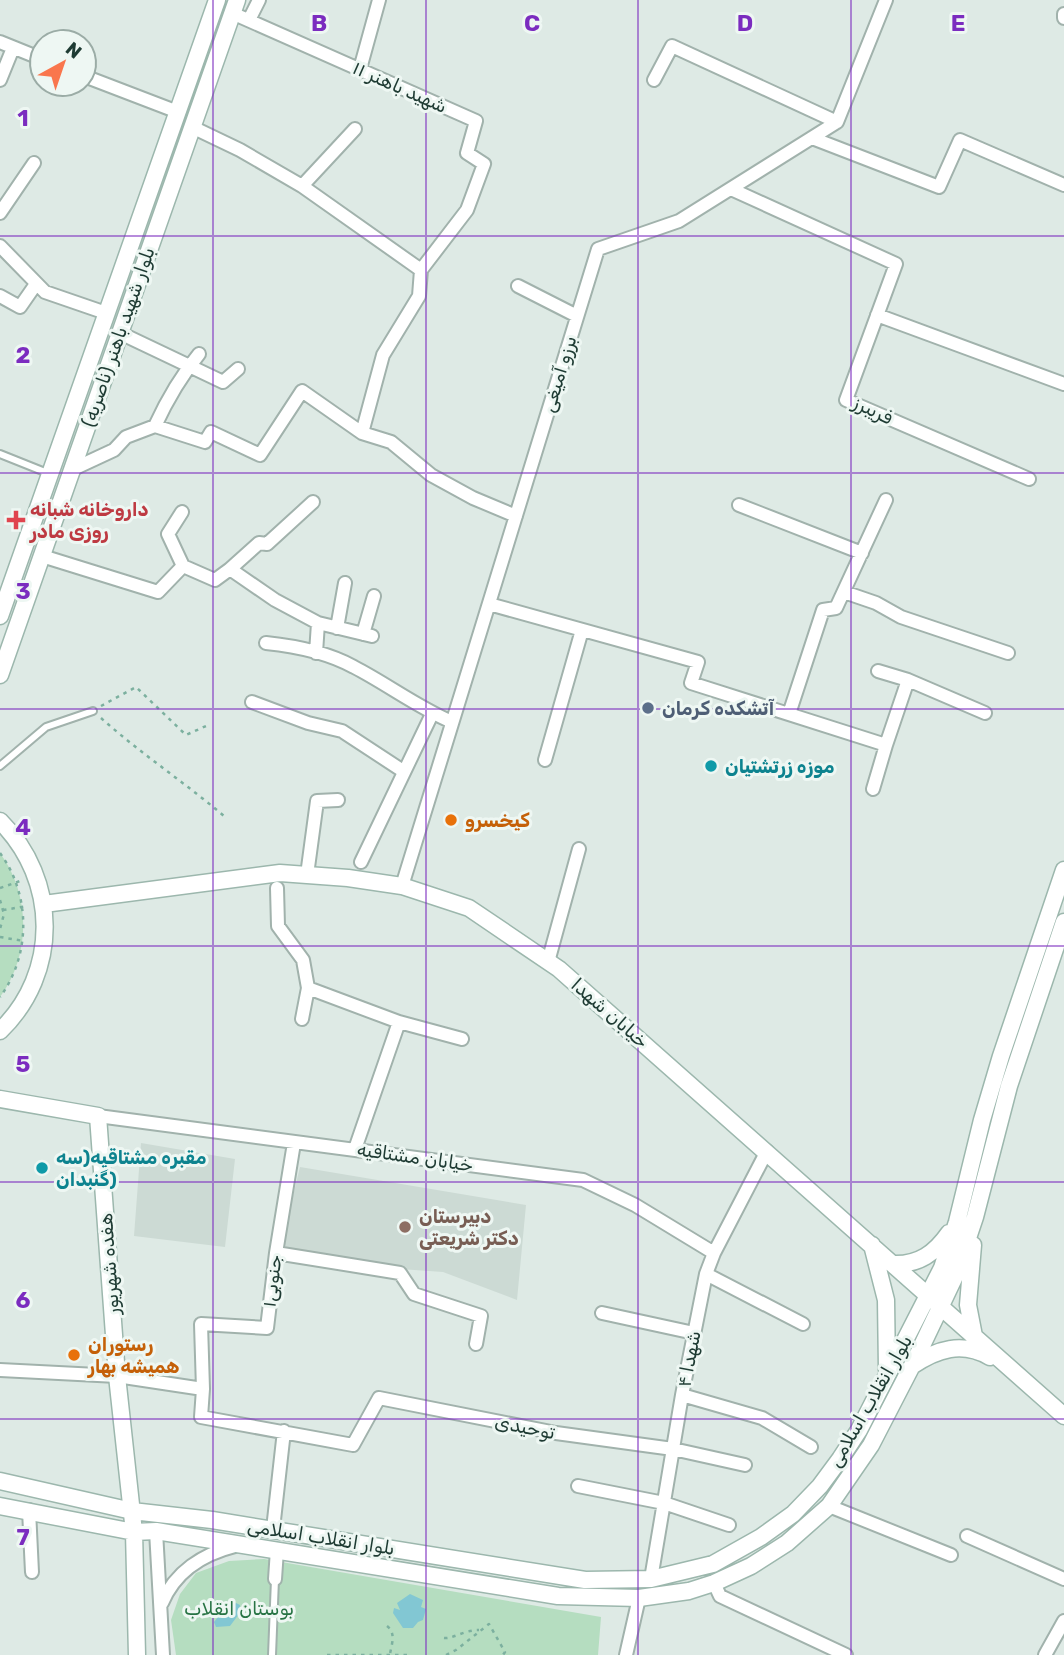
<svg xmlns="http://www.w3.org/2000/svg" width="1064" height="1655" viewBox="0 0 1064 1655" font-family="Rubik,Vazirmatn,sans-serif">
	<rect width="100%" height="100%" fill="#deeae5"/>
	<path fill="#ccdad4" d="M141,1143L235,1159L225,1247L134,1236Z
		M300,1167L526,1205L517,1300L443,1272L400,1269L280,1249Z"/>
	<path fill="#b5ddc0" d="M0,853C31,895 31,955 0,997Z
		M264,1559L601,1617L598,1655H176L171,1620L180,1594L196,1573L229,1561Z"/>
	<path fill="#82c7d3" d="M410,1594L423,1600L421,1607L426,1609L423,1620L418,1622L413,1628H403L393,1613L394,1608L400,1610L397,1603Z
		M236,1603L240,1605L239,1614L230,1626L216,1627L214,1622L218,1617L217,1610L224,1605H230Z"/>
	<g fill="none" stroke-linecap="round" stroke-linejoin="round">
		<defs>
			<path id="lane" d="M0,454L50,474
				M0,766L46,727L93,711
				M272,1655L275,1579"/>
			<path id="street" d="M232,13L476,121L467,153L484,164L467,210L421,270
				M1064,14V18
				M249,20L259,0
				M0,42L42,59
				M360,69L379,0
				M84,76L178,112
				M0,80L13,48
				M654,80L672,46L837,122
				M192,127L240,150L302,186L421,270
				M812,138L939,187L960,140L1064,185
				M302,186L355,129
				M731,189L896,264L846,400L1029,479
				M0,213L34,163
				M0,246L45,292L106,313
				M518,286L577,316
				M0,296L20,307L36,284
				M877,315L1064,384
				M120,333L223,382L238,369
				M155,426C167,400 181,376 199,354
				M362,433L383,355L419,296L421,270
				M71,470L114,450L126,437L155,426L205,442L211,432L260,455L302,391L362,433L391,442L431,475L473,498L516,516
				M739,505L862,553
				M182,512L168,534L183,566
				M42,556L158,592L183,566L215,580L230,569L275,600L318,623L372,636
				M230,569L259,543L267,544L313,502
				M844,592L876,603L901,617L1008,653
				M489,604L698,662L691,683L886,745L908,680
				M337,628L345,583
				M363,634L374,596
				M266,643C295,646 327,652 354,667C387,684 417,707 452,722
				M316,653L318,623
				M878,671L908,680L985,713
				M252,702L308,723L342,731L403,771
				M789,714L823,610L836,608L886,500
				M545,760L582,630
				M873,789L886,745
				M361,862L432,714
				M307,875L317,801L338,800
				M402,886L598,249L679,221L837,122L886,0
				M277,888L278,926L303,960L308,988L302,1019
				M548,962L579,849
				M308,988L399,1022L462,1039
				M98,1116L583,1180L635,1205L714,1253
				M355,1149L399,1022
				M276,1253L400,1273L414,1294L481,1316L476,1344
				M706,1274L803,1324
				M602,1313L694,1333
				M0,1370L117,1376L203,1389L201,1324L267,1328L276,1253L294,1143
				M203,1389L201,1417L353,1445L379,1398L556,1433L673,1449L745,1465
				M682,1395L762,1418L811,1447
				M578,1486L664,1503L729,1525
				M829,1506L951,1555
				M29,1510L32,1572
				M273,1529L284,1431
				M156,1531L163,1655
				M967,1536L1064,1579
				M275,1579L277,1550
				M651,1579L682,1395L706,1274L714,1253L767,1151
				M714,1583L720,1596L846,1655
				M162,1603C175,1572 203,1554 235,1546
				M626,1655L639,1598
				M1045,1655L1064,1621"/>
			<path id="secondary" d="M0,616L217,0
				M0,675L237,0
				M0,821C59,880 60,973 0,1031
				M44,904L280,873L348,878L402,886L469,908L559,969L1064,1416
				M0,1099L98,1116L117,1376L134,1532L137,1655
				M872,1245L886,1300L887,1370
				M973,1245L968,1305L974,1336
				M893,1264C919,1265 935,1253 949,1233
				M912,1366C937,1349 962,1341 990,1357
				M0,1481L132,1511L212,1520L585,1580L651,1579L713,1564L761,1537L793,1514L820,1486L840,1459L859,1430L942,1268L957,1222L982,1120L1001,1056L1064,870
				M0,1506L134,1532L156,1531L558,1596L639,1598L689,1591L714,1583L751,1566L787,1543L829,1506L871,1445L918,1354L956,1274L975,1217L1009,1086L1064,922"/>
		</defs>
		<use href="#lane" stroke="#a1b2ac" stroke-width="10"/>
		<use href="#street" stroke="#a1b2ac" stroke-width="16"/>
		<use href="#secondary" stroke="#9cb7ad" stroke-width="19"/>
		<path stroke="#7cb09f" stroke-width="2.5" stroke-dasharray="3.5 5" stroke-linecap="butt" d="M101,706L136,687L186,735L206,726
			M101,718C140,753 184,782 224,816
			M0,853C31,895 31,955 0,997
			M0,888L23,880
			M0,900L4,914L0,929
			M3,910L28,906
			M0,937L24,941
			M387,1626C396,1633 392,1643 390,1654
			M444,1638C453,1639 464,1630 479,1630
			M327,1655H410
			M446,1655L456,1650L489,1624L505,1652L503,1655"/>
		<use href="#lane" stroke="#fff" stroke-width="6"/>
		<use href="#street" stroke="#fff" stroke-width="12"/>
		<use href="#secondary" stroke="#fff" stroke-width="16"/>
	</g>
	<path fill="none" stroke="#7b2cbf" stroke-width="2" stroke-opacity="0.55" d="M213,0V1655M426,0V1655M638,0V1655M851,0V1655M0,236H1064M0,473H1064M0,709H1064M0,946H1064M0,1182H1064M0,1419H1064"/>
	<path fill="#e0444e" stroke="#eef7f3" stroke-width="2.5" d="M12.5 509.5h7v7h7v7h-7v7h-7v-7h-7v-7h7z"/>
	<circle fill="#5c6f8a" stroke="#eef7f3" stroke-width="2.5" cx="648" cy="708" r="7"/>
	<g fill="#0f9aa8" stroke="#eef7f3" stroke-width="2.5">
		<circle cx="711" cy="766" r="7"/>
		<circle cx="42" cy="1168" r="7"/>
	</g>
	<g fill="#e8710a" stroke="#eef7f3" stroke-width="2.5">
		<circle cx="451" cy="820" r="7"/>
		<circle cx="74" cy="1355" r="7"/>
	</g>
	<circle fill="#8d6e63" stroke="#eef7f3" stroke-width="2.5" cx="405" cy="1227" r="7"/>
	<g text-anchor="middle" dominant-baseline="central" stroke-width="6" stroke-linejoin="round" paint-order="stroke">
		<g font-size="19" fill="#1e3b33" stroke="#eef7f3">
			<text transform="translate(400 87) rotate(24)">شهید باهنر ۱۱</text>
			<text transform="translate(118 337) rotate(-71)">بلوار شهید باهنر (ناصریه)</text>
			<text transform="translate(559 374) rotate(-73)">برزو آمیغی</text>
			<text transform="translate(873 410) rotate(26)">فریبرز</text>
			<text transform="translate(610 1013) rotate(41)">خیابان شهدا</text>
			<text transform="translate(415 1157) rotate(8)">خیابان مشتاقیه</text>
			<text transform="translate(109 1264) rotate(-94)">هفده شهریور</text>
			<text transform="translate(272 1281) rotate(-83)">جنوبی۱</text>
			<text transform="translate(689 1359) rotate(-79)">شهدا ۴</text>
			<text transform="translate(870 1401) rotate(-60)">بلوار انقلاب اسلامی</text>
			<text transform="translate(525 1427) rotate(11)">توحیدی</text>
			<text transform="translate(321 1537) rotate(9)">بلوار انقلاب اسلامی</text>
		</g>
		<g font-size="19" font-weight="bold" fill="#be3a42" stroke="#eef7f3" text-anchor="start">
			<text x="30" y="509">داروخانه شبانه<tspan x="30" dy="22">روزی مادر</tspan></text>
		</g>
		<g font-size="19" font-weight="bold" fill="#4e5e75" stroke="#eef7f3" text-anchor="start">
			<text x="662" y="708">آتشکده کرمان</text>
		</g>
		<g font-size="19" font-weight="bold" fill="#0d838f" stroke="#eef7f3" text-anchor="start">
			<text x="725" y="766">موزه زرتشتیان</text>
			<text x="56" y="1157">مقبره مشتاقیه(سه<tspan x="56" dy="22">گنبدان)</tspan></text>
		</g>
		<g font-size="19" font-weight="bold" fill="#c56008" stroke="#eef7f3" text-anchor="start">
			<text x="465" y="820">کیخسرو</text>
			<text x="88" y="1344">رستوران<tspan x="88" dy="22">همیشه بهار</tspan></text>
		</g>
		<g font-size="19" font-weight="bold" fill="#785e54" stroke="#eef7f3" text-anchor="start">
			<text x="419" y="1216">دبیرستان<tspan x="419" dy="22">دکتر شریعتی</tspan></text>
		</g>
		<g font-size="19" fill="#277344" stroke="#eef7f3">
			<text x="239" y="1608">بوستان انقلاب</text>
		</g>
	</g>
	<g font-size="23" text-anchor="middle" font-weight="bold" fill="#7b2cbf" stroke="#eef7f3" stroke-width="6" stroke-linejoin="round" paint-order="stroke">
		<text x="319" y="31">B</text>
		<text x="532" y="31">C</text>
		<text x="745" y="31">D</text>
		<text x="958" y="31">E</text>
		<text x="23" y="126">1</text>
		<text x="23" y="363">2</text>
		<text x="23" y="599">3</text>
		<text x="23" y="835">4</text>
		<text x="23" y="1072">5</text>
		<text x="23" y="1308">6</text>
		<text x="23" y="1545">7</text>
	</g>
	<g transform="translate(63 63) rotate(40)"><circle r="33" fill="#eef7f3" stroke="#9baca6" stroke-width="2"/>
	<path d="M0-5L12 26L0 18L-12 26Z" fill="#f9764d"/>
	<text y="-10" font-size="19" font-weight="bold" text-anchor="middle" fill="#1e3b33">N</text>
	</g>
</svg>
